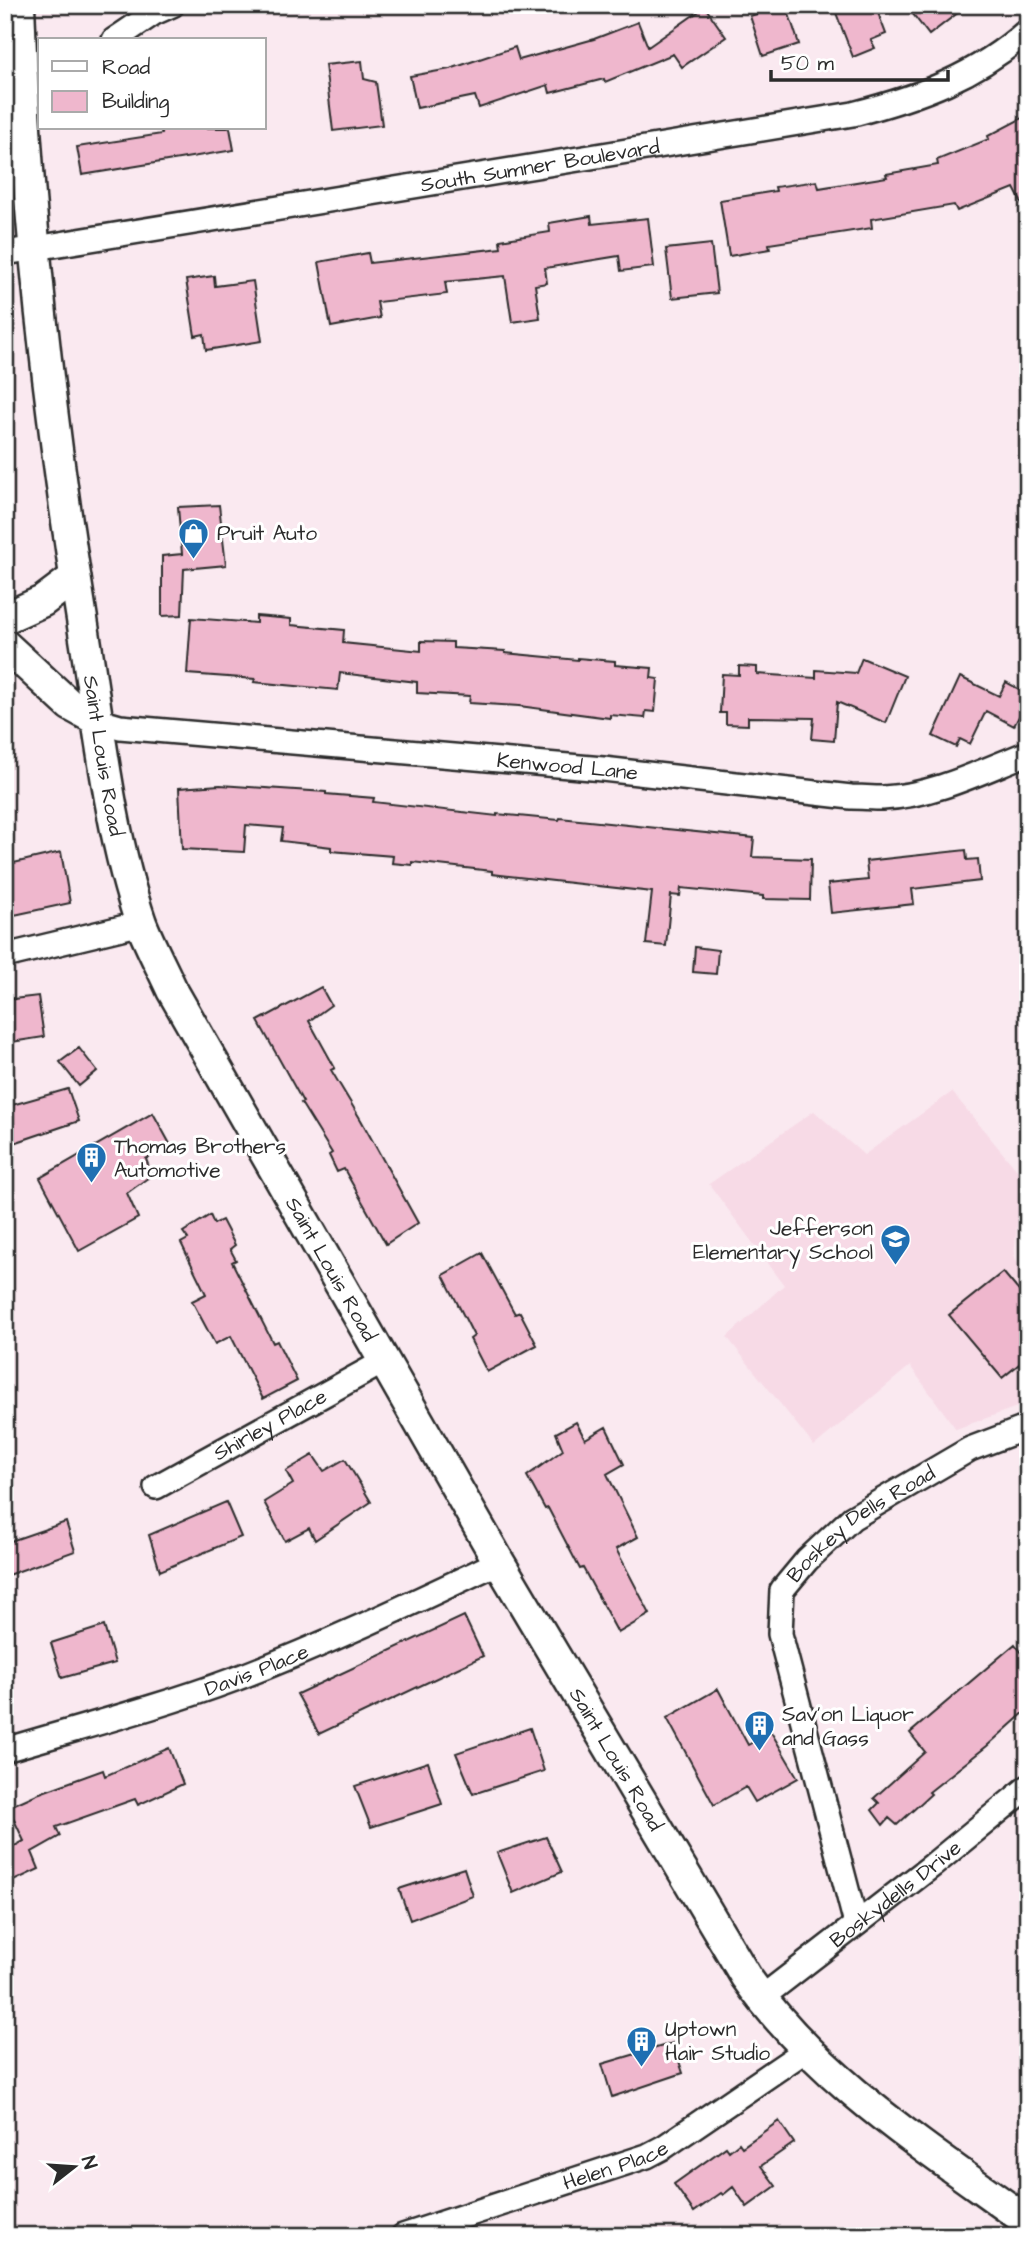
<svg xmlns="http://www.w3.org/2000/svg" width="1033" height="2241" viewBox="0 0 1033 2241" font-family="'Architects Daughter',sans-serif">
	<rect width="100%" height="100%" fill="#fae9f0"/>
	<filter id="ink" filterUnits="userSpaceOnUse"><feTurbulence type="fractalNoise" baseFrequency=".0143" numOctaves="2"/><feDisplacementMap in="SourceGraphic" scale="14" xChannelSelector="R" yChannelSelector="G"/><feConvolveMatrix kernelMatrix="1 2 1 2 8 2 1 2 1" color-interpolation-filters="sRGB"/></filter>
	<g filter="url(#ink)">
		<path fill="#f7dae6" d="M952,1092L1021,1175L1014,1258L1028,1277V1403L956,1429L910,1366L814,1446L727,1337L784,1285L709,1184L814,1111L864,1155Z"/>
		<path fill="#efb7cd" stroke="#2b2b2b" stroke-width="2" d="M786,5L799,44L763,56L750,16Z
			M833,5H875L886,34L871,40L875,48L853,57Z
			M906,5H968L929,35Z
			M705,7L726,37L682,67L673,54L605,82L604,79L550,93L548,85L479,108L475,96L417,108L410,76L450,69L515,47L519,60L594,39L638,22L648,47Z
			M362,61L364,79L376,82L382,125L333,131L325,65Z
			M1028,115V215L1014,188L957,211L954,205L871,219L872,228L769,244L770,249L729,256L720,200L776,191L775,187L817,181L819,188L887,177L886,174L938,165L937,160L989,139L988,136Z
			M161,128H230L234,150L82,175L77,147L162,134Z
			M591,216L592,224L648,218L654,267L621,271L619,256L545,268L547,283L535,285L540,318L512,322L505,276L445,282L447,294L377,302L380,318L331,327L319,262L368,253L370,263L501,248L500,240L550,232L549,223Z
			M711,244L717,293L672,298L666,249Z
			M214,276L215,286L253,281L262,341L206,350L204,334L195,336L186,280Z
			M219,505L226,565L184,569L182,615L162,616V556L182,554L178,507Z
			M256,616L291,619V625L344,630L343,643L421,651V641L453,642V648L505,651V653L578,660V658L589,659L615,661V665L652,668L651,678L658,679L655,712L646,711L645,718L610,715V718L519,706L469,703L470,696L417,693V682L340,673L338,690L254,682L255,679L187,674L191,618L256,623Z
			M862,658L905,676L886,723L837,702L834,741L812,739L814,718L748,717V725L726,724V713H720L722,674L739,675V666L757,667V674L816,678V670L856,673Z
			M960,677L999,696L1006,682L1028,694V699L1014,726L986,711L970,744L960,739L956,747L933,736Z
			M220,785L326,792V794L374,798L373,802L497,816V814L559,820L560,818L754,838L752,857L811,859L810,900L763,899V896L681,888L680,896L671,895L666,946L646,944L652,892L492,874V871L412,862V865L392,863L393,856L331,851V847L281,841L283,828L246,825L244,852L182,849L179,788Z
			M966,850L967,860L978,859L980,881L912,889L914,904L831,913L828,884L868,880L866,861Z
			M61,852L70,903L5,917V865Z
			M695,947L718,950L716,974L693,972Z
			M321,987L331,1005L309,1021L335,1068L331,1070L361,1120L418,1223L386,1244L344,1169L337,1172L329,1155L332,1153L301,1103L303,1102L258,1021Z
			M38,996L44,1037L5,1043V1000Z
			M79,1048L97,1071L79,1086L60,1062Z
			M68,1089L79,1121L5,1146V1107Z
			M153,1113L170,1144L146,1159L152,1175L127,1193L138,1218L79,1251L40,1178Z
			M210,1215L214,1224L222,1220L235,1245L230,1249L236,1260L232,1262L273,1343L277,1341L297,1381L263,1399L231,1336L215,1344L192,1301L206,1294L181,1243L188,1239L183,1232Z
			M482,1253L515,1314L520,1312L537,1345L487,1372L470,1339L474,1336L443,1275Z
			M1003,1272L1028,1302V1357L1002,1378L949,1315Z
			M576,1422L585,1439L606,1427L624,1464L607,1474L638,1537L616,1549L650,1614L618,1633L583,1568L580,1569L548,1508L545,1509L527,1476L563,1450L556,1433Z
			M313,1455L324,1471L345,1459L371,1502L315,1540L309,1528L285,1541L264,1502L293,1484L286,1471Z
			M226,1502L241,1537L160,1571L149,1535Z
			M66,1522L75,1551L5,1576V1543Z
			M464,1616L483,1656L319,1734L297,1694Z
			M104,1626L115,1663L62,1678L51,1643Z
			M1015,1644L1028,1661V1709L987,1746L929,1792L931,1794L897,1825L889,1818L883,1825L872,1810L879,1803L874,1798L925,1752L910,1733Z
			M718,1689L748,1745L771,1732L798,1778L755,1802L746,1787L714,1805L667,1718Z
			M530,1728L544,1771L473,1794L456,1753Z
			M169,1748L183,1784L138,1805L135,1799L56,1827L60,1836L32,1852L39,1869L5,1885V1851L24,1841L8,1807L37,1794L103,1770L105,1776Z
			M428,1762L442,1804L371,1827L355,1786Z
			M546,1837L562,1872L513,1893L497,1853Z
			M464,1868L473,1896L410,1920L399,1889Z
			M673,2043L683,2073L612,2097L602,2064Z
			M779,2121L794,2143L761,2166L776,2186L747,2207L733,2187L723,2195L721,2193L694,2212L674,2184L726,2147L729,2151L739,2143L742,2147Z"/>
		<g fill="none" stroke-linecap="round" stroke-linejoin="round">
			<defs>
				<g id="minor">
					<path d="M114,40L154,13L172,5"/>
					<path id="s1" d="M5,253L853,114C919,97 977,76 1028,30"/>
					<path id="s2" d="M99,721L120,727L603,769L851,797C861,797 872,798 883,798C933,796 982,771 1028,753"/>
					<path d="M5,956L142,923"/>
					<path id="s3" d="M156,1487L383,1362"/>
					<path id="s4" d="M5,1750C82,1727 160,1707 235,1679C325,1645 412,1603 499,1562"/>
					<path id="s5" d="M856,1924L780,1634L782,1590L807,1560L852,1518L970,1449L1028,1427"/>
					<path id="s6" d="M761,1998L933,1865L1028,1787"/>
					<path id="s7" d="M403,2236L647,2156L664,2147L806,2050"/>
				</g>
				<g id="tertiary">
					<path id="s8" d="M19,5C26,216 50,424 84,632C99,725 110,834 141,923C150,946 162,968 172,990L499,1562L746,1977C818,2080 928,2149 1028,2222"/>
					<path d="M5,618L43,601L75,577"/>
					<path d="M5,645L70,705L99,721"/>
				</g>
			</defs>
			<use href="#minor" stroke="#2b2b2b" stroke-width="28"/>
			<use href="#tertiary" stroke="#2b2b2b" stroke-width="35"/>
			<use href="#minor" stroke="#fff" stroke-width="23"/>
			<use href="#tertiary" stroke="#fff" stroke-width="30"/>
		</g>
	</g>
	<defs>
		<symbol id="shop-pin" viewBox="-11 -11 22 30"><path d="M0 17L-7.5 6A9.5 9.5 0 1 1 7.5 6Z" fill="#1f6fb2" stroke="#fff"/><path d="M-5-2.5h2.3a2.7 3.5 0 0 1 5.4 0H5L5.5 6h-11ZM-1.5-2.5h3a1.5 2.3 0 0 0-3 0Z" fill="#fff"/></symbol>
		<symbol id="building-pin" viewBox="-11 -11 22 30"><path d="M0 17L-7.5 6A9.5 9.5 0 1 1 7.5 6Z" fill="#1f6fb2" stroke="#fff"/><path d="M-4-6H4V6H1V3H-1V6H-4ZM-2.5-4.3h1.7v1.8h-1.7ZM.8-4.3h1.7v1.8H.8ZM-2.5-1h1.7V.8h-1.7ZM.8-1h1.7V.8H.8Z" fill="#fff"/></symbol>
		<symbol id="school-pin" viewBox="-11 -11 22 30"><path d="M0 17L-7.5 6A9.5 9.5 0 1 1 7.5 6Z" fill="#1f6fb2" stroke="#fff"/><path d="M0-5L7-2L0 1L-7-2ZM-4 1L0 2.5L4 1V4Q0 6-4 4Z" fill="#fff"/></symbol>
	</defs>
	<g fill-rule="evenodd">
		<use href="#shop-pin" x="176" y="516" width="35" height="47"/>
		<use href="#building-pin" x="74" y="1140" width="35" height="47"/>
		<use href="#school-pin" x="878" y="1222" width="35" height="47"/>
		<use href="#building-pin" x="742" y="1708" width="35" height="47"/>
		<use href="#building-pin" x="624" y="2024" width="35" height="47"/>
	</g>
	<g text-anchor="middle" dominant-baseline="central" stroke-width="6" stroke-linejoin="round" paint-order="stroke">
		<g font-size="21" fill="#2b2b2b" stroke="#fff">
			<text stroke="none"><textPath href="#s1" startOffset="542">South Sumner Boulevard</textPath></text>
			<text stroke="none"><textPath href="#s8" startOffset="756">Saint Louis Road</textPath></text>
			<text stroke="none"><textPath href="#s2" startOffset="471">Kenwood Lane</textPath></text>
			<text stroke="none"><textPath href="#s8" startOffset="1323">Saint Louis Road</textPath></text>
			<text stroke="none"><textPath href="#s3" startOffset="130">Shirley Place</textPath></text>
			<text stroke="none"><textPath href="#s5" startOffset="448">Boskey Dells Road</textPath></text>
			<text stroke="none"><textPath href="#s4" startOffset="264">Davis Place</textPath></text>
			<text stroke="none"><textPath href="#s8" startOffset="1890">Saint Louis Road</textPath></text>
			<text stroke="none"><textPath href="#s6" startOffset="170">Boskydells Drive</textPath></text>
			<text stroke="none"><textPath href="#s7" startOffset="224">Helen Place</textPath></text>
		</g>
		<g font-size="21" fill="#2b2b2b" stroke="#fff" text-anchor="start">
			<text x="217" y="533">Pruit Auto</text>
			<text x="114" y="1146">Thomas Brothers<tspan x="114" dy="24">Automotive</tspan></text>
			<text x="873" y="1228" text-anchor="end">Jefferson<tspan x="873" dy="24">Elementary School</tspan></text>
			<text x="782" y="1714">Sav'on Liquor<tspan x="782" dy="24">and Gass</tspan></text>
			<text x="665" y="2029">Uptown<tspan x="665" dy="24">Hair Studio</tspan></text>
		</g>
	</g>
	<rect width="1033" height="2241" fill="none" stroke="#fff" stroke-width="28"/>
	<rect x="14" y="14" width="1005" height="2213" fill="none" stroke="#2b2b2b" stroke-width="2.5" filter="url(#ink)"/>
	<rect x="38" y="38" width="228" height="91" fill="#ffffff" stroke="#aaaaaa" stroke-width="2"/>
	<rect x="52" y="61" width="35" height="10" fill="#ffffff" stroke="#aaaaaa" stroke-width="2"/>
	<text x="102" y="74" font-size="21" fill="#2b2b2b">Road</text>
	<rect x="52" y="91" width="35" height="21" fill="#efb7cd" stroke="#aaaaaa" stroke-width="2"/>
	<text x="102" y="108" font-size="21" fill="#2b2b2b">Building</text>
	<g transform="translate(74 2167) rotate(73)" stroke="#ffffff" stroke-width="5" paint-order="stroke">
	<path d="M0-5L12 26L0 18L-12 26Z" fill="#2b2b2b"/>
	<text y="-10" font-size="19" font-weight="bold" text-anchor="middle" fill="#2b2b2b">N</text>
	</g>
	<path d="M771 70v10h177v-10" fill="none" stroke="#2b2b2b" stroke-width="3.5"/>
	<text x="781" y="70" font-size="21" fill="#2b2b2b" stroke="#ffffff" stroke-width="5" paint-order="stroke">50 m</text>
</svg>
